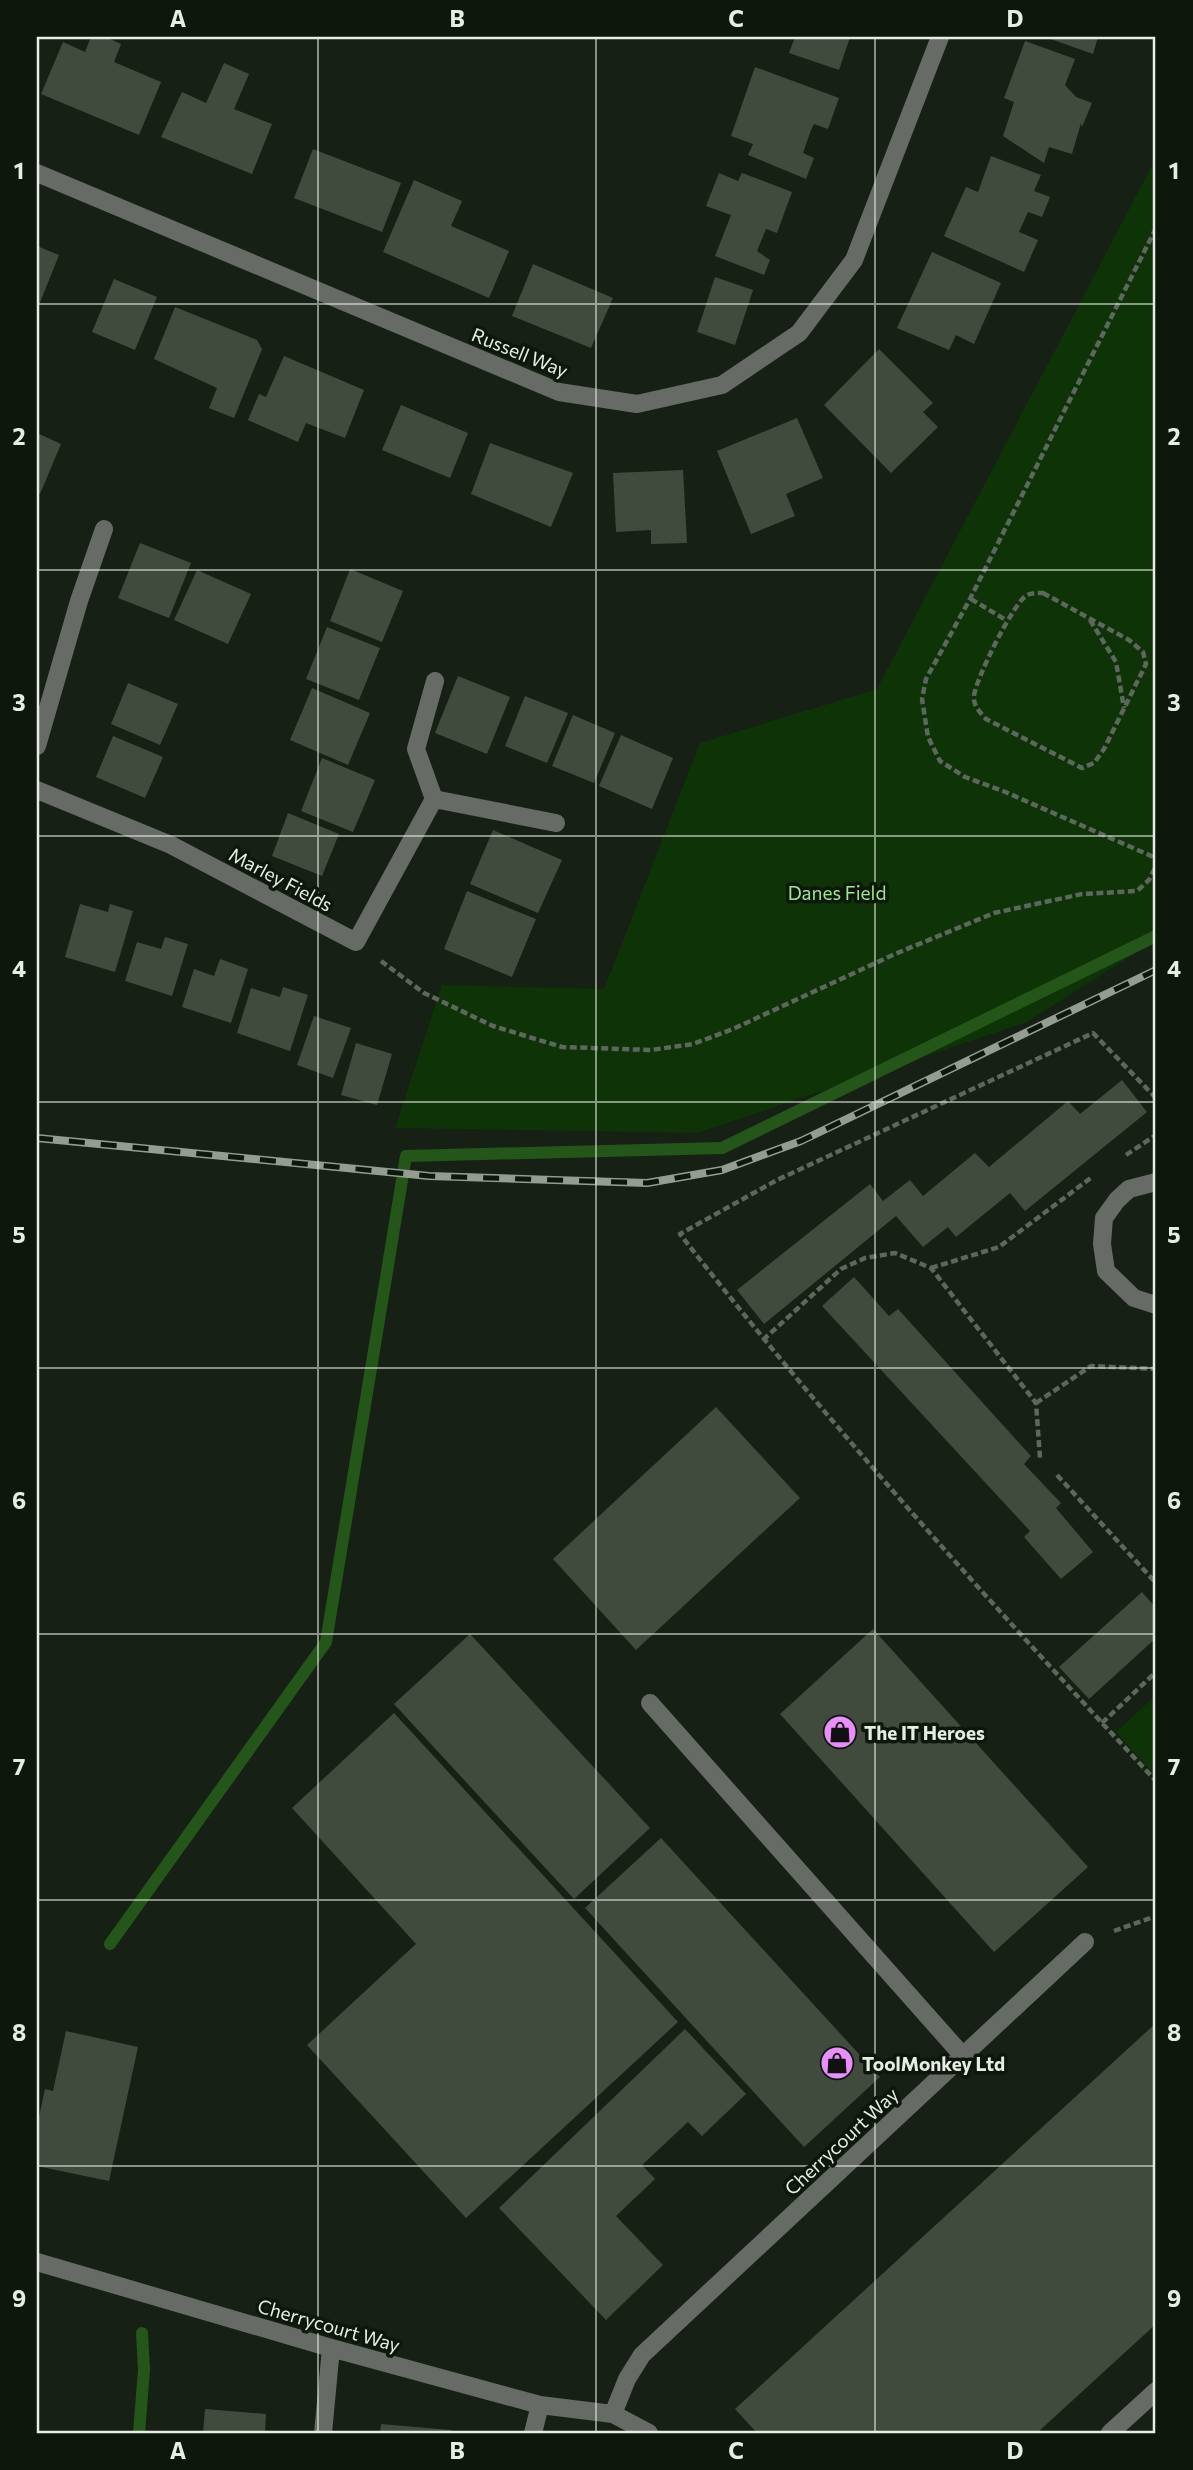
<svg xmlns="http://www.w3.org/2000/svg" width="1193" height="2470" viewBox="0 0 1193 2470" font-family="Commissioner,sans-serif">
	<rect width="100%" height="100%" fill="#162015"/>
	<path fill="#0e3307" d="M1156,158V940L1027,1022L697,1133L395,1128L442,985L604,989L700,743L877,689Z
		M1156,1695V1777L1116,1732Z"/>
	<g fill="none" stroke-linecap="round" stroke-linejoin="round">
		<path stroke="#24561a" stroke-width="12" d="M110,1944L326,1642L406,1156L722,1148L1156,936
			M139,2433L144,2370L142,2333"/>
	</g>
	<path fill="#404b3e" d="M91,37H106L121,44L114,62L161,82L139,135L41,94L63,42L85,52Z
		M795,37H850L839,70L789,53Z
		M1045,37H1098L1093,54Z
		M1025,41L1075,59L1065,85L1076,97L1092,103L1082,127L1081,123L1072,154L1049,147L1044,163L1003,136L1014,102L1004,98Z
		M224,63L249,74L234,109L272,124L252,174L161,137L182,92L206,103Z
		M755,67L839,98L828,129L814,124L811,130L803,153L814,158L806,179L748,155L753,144L731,136Z
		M313,149L401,183L382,232L294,198Z
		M991,156L1041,175L1034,191L1050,197L1042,217L1028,212L1019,232L1038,240L1024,272L944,236L966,187L978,192Z
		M719,173L738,181L742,173L792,192L777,233L766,229L757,251L770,260L764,275L715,256L731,215L706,206Z
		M414,180L462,201L451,226L509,251L489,298L383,252Z
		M37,246L59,255L37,310Z
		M932,252L1001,283L974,344L956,335L949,350L897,328Z
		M533,264L613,298L591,348L512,316Z
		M715,277L753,290L735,345L697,332Z
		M114,279L157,297L135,350L92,332Z
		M175,307L257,340L262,349L234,418L209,408L217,388L154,359Z
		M879,349L933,403L923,412L938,427L891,473L824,405Z
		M284,356L364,390L345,438L306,423L298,442L248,420L259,394L266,397Z
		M401,405L468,433L450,478L382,450Z
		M797,418L823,478L786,494L795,516L751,534L717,451Z
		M37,433L61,444L40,494L37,492Z
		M490,443L573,473L551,527L471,494Z
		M683,470L687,543L651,544V530L616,532L613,473Z
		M140,543L191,563L169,618L118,598Z
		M350,569L403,591L382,642L330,621Z
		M197,570L251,594L228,644L174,620Z
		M327,627L380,648L359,700L306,679Z
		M458,676L510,697L487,754L435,733Z
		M128,683L178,704L160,745L111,724Z
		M312,688L370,713L348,765L290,740Z
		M525,696L568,713L547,763L505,746Z
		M573,715L615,733L594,783L552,766Z
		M621,735L673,758L652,809L599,786Z
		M113,736L163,757L145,798L96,777Z
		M322,758L375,780L353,832L301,811Z
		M288,813L339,834L322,876L272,856Z
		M493,830L562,860L538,913L470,884Z
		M467,891L536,919L512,977L444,949Z
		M80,904L108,912L110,904L133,911L115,972L65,957Z
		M165,937L188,944L172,996L125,981L137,942L161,949Z
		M220,959L248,969L231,1023L182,1007L194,969L214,976Z
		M283,987L308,995L290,1051L237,1033L251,988L280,997Z
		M314,1016L351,1028L333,1078L297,1065Z
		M356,1043L392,1054L377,1105L341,1095Z
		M1122,1080L1147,1112L1025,1211L1010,1193L956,1237L948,1227L923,1247L896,1216L764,1324L737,1290L870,1184L883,1201L910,1180L923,1196L975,1153L989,1167L1068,1101L1080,1114Z
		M854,1277L889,1316L898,1309L1031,1456L1024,1464L1061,1503L1056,1508L1093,1552L1061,1579L1024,1537L1030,1531L822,1306Z
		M716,1407L800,1498L636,1650L553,1559Z
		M1142,1592L1156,1608V1638L1089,1699L1059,1667Z
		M873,1629L1088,1867L994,1952L780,1714Z
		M470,1634L650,1828L574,1899L394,1704Z
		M394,1713L678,2022L466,2218L307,2045L416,1944L292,1808Z
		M661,1838L880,2077L804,2147L585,1908Z
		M1156,2023V2324L1037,2433H757L735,2409Z
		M685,2029L746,2094L702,2136L688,2122L642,2165L655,2179L616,2216L663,2265L606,2320L499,2208Z
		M66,2031L138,2047L109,2181L37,2166V2126L45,2089L53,2091Z
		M205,2409L266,2414L265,2433H203Z
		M381,2424L451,2430V2433H380Z"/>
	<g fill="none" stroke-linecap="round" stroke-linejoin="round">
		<path stroke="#5e675d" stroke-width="4.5" stroke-dasharray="7 3.5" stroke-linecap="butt" d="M1156,228L970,599L926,679L922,699L928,737L940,761L965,777L1003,791L1156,858
			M1043,593L1129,640L1143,652L1146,664L1104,749L1094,763L1082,768L986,719C980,712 973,706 974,696C975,681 1013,603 1027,595C1031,593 1038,593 1043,593Z
			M971,599L1006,620
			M1090,620L1116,662L1124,708
			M381,961L424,993L493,1026L562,1047L651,1050L693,1044L733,1029L895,954L994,913L1082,894L1137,891L1149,880L1156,866
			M1156,1098L1093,1033L777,1180L680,1234C829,1425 991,1604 1156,1781
			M1126,1155L1156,1135
			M931,1268L999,1247L1092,1177
			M763,1340L841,1269L865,1258L895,1253L931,1268L1036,1403L1040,1458
			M1036,1403L1091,1366L1156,1369
			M1057,1475L1156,1583
			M1102,1723L1156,1672
			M1114,1931L1156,1916"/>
		<path stroke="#666b65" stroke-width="18" d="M37,173L559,392L637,404L722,385L799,333L854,260L940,37
			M37,746L79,601L104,529
			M37,790L171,845L356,942L434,799L556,823
			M434,799L416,749L435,681
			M1156,1182L1129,1189L1117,1200L1104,1218L1102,1244L1106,1271L1134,1298L1156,1305
			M650,1703L963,2056
			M37,2262L331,2348L540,2405L613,2414L649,2433
			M613,2414L627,2379L642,2355L1085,1942
			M323,2433L331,2348
			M533,2433L540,2405
			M1110,2433L1156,2391"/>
		<defs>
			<path id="rail" d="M37,1138L429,1176L647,1183L722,1170L801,1141L1156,970"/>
		</defs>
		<use href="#rail" stroke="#959d93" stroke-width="8"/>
		<use href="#rail" stroke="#0d170c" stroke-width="5" stroke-dasharray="16" stroke-linecap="butt"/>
	</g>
	<path fill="none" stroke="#e7ede5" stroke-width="2" stroke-opacity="0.55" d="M318,37V2433M596,37V2433M875,37V2433M37,304H1156M37,570H1156M37,836H1156M37,1102H1156M37,1368H1156M37,1634H1156M37,1900H1156M37,2166H1156"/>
	<defs>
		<symbol id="shop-disc" viewBox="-11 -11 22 22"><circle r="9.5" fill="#ea8dfd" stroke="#0d170c"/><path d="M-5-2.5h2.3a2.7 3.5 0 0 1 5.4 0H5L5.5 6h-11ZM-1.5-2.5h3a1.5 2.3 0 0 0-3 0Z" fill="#111"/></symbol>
	</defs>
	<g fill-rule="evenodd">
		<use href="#shop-disc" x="821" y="1713" width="38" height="38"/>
		<use href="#shop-disc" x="818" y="2044" width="38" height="38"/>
	</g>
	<g text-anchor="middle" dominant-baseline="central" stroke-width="7" stroke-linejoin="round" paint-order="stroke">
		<g font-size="19" fill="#e7ede5" stroke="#0d170c">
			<text transform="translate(520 352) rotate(22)">Russell Way</text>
			<text transform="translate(281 879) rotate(28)">Marley Fields</text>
			<text transform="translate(841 2141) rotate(-43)">Cherrycourt Way</text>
			<text transform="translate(329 2325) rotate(16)">Cherrycourt Way</text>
		</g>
		<g font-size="19" fill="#9ee690" stroke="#0d170c">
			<text x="837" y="892">Danes Field</text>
		</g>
		<g font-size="19" font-weight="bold" fill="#e7ede5" stroke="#0d170c" text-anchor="start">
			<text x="864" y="1732">The IT Heroes</text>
			<text x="862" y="2063">ToolMonkey Ltd</text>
		</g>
	</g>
	<rect width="1193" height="2470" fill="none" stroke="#0d170c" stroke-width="77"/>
	<rect x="38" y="38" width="1116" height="2394" fill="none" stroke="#e7ede5" stroke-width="2.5"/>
	<g font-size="23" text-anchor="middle" font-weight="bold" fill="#e7ede5">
		<text x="178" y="27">A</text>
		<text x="457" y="27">B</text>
		<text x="736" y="27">C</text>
		<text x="1015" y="27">D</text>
		<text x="19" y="179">1</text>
		<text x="1174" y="179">1</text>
		<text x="19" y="445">2</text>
		<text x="1174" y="445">2</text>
		<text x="19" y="711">3</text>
		<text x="1174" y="711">3</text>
		<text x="19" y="977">4</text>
		<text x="1174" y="977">4</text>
		<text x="19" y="1243">5</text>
		<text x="1174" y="1243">5</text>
		<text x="19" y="1509">6</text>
		<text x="1174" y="1509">6</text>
		<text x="19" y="1775">7</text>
		<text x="1174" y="1775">7</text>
		<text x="19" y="2041">8</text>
		<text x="1174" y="2041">8</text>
		<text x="19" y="2307">9</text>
		<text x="1174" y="2307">9</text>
		<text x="178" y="2459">A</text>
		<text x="457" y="2459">B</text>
		<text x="736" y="2459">C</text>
		<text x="1015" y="2459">D</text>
	</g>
</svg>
